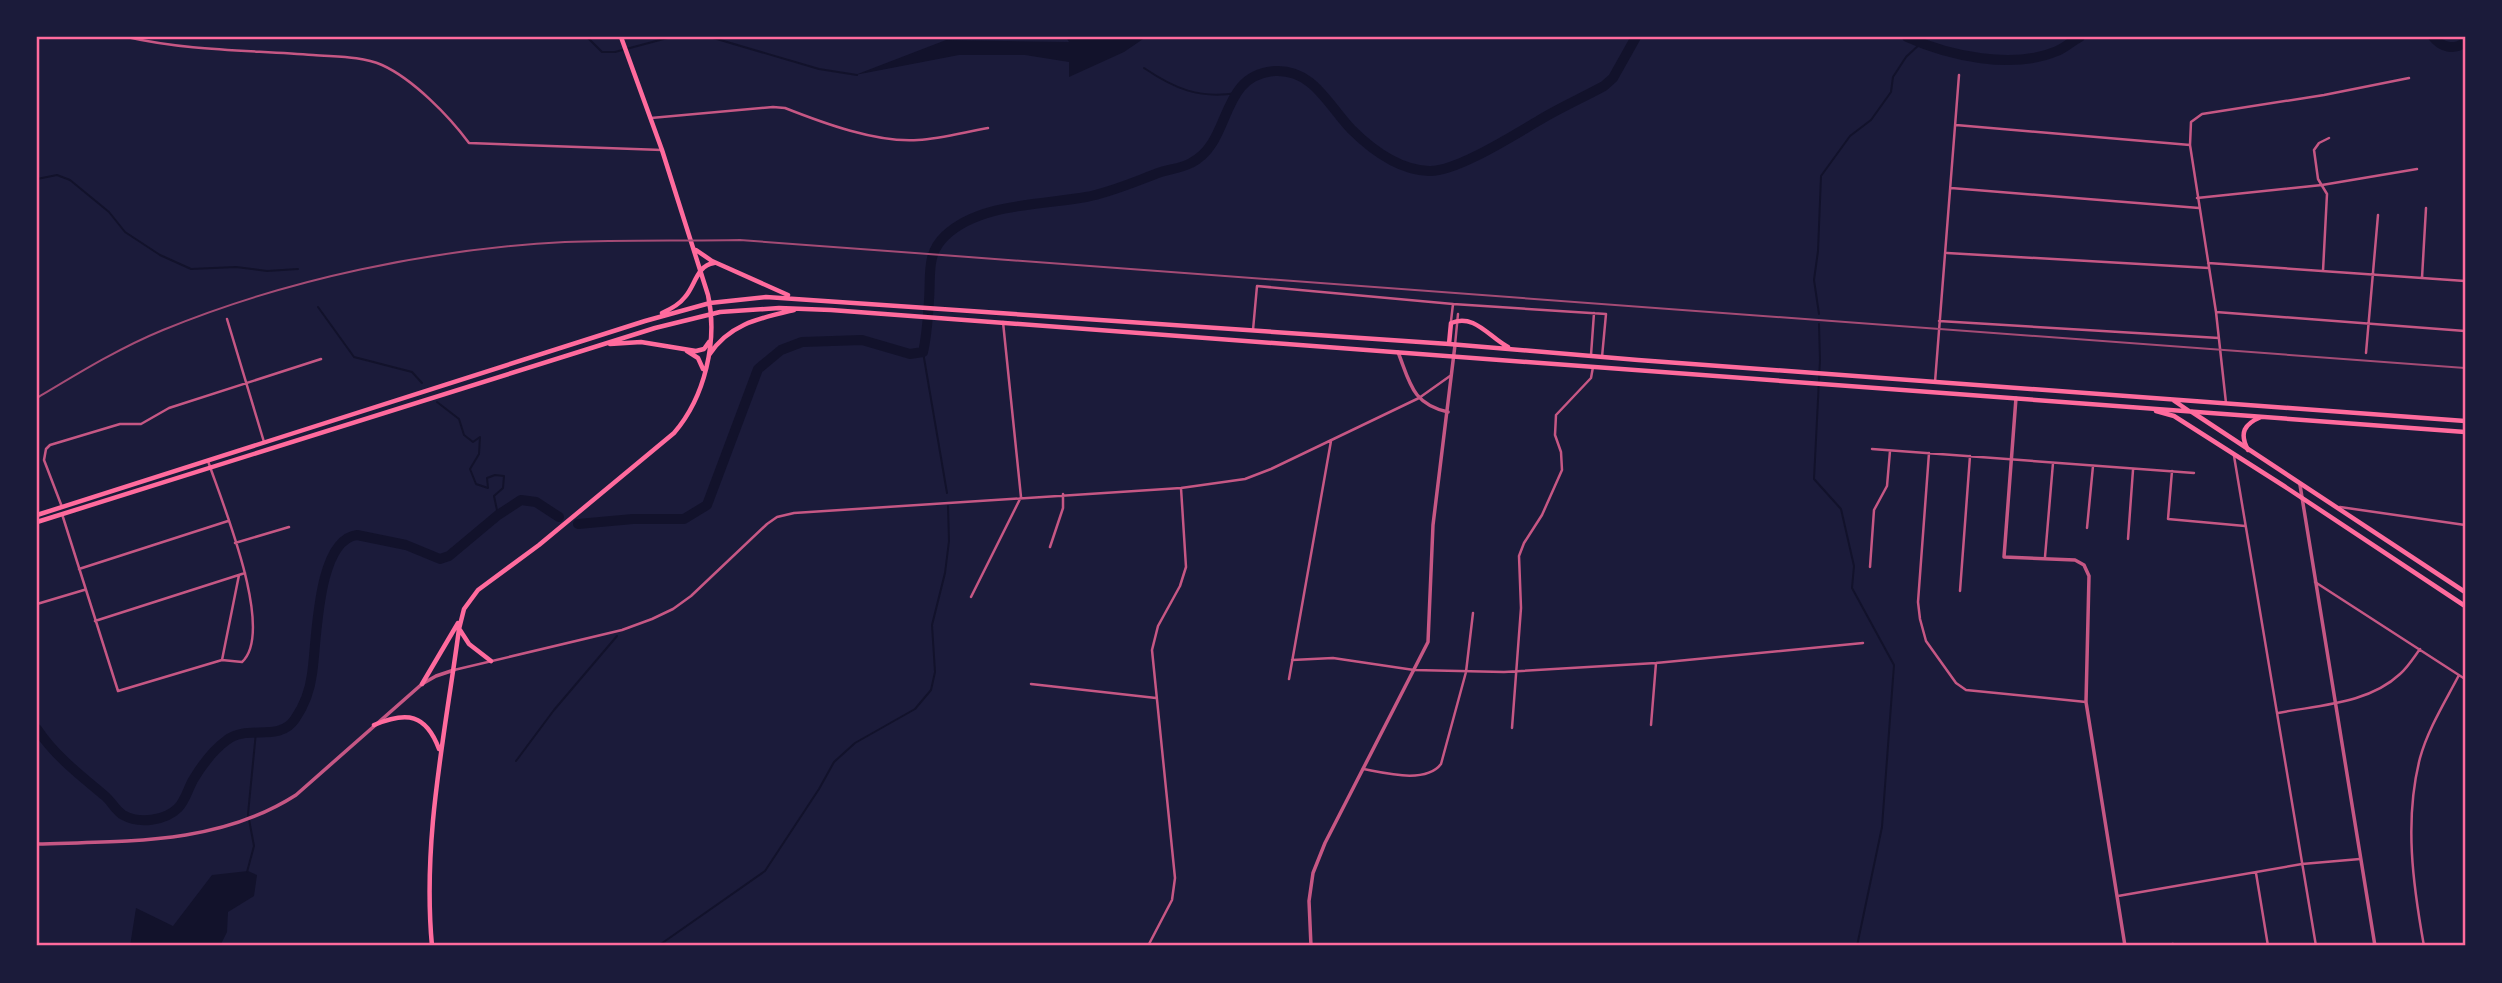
<svg xmlns="http://www.w3.org/2000/svg" width="2502" height="983" viewBox="0 0 2502 983" font-family="Lato,sans-serif">
	<rect width="100%" height="100%" fill="#1b1b3a"/>
	<path fill="#12122b" d="M1066,37H1146L1124,52L1069,77V62L1025,55H959L855,75L946,40L1069,42Z
		M248,871L257,875L254,896L228,912L227,932L220,946H130L136,908L173,926L212,875Z"/>
	<g fill="none" stroke-linecap="round" stroke-linejoin="round">
		<path stroke="#12122b" stroke-width="2" d="M587,37L602,52H615L671,37
			M710,37L819,69L857,75
			M1144,68C1175,89 1199,99 1237,93
			M37,179L57,175L70,180L109,212L125,232L160,255L191,269L236,267L267,271L298,269
			M318,307L354,357L412,372L422,383
			M1819,314L1814,280L1818,251L1821,176L1850,136L1871,120L1891,92L1893,77L1906,57L1921,43
			M1819,324L1820,360L1814,479L1841,509L1854,566L1852,588L1894,665L1882,827L1857,946
			M923,352L947,493
			M437,402L459,419L464,435L473,442L480,437L479,454L470,469L476,484L488,488L487,478L495,475L504,476L503,488L494,496L498,515
			M516,761L554,710L617,636
			M247,872L254,846L248,814L256,732
			M658,946L765,871L819,789L834,762L855,743L915,709L931,690L935,672L932,625L945,573L949,541L948,506"/>
		<path stroke="#12122b" stroke-width="10" d="M1907,37C1949,56 2013,70 2057,51C2065,48 2072,41 2080,37
			M2433,37C2441,47 2454,51 2465,42
			M578,524L633,519H684L707,505L758,369L781,350L802,342L862,340L910,354L923,352C927,335 928,317 929,300C931,275 926,254 945,236C979,203 1042,205 1086,197C1112,192 1136,181 1161,172C1171,169 1182,168 1191,163C1233,142 1218,75 1275,71C1313,69 1328,105 1351,129C1371,149 1399,170 1429,171C1456,172 1514,135 1538,121C1559,108 1582,98 1604,86L1613,78L1636,37
			M37,729C55,756 80,775 105,796C111,801 116,811 123,815C139,824 165,821 178,808C185,801 188,789 193,780C202,765 213,750 227,740C248,724 279,743 295,719C304,706 310,690 312,674C317,644 316,540 357,535L406,545L440,559L449,556L498,515L521,500L536,502L559,517"/>
		<path stroke="#c65784" stroke-width="2.5" d="M127,37C188,51 251,50 313,55C336,57 361,56 382,65C413,79 449,116 469,143L662,150
			M651,118L773,107L785,108C823,123 877,143 918,140C941,139 965,132 988,128
			M1956,125L2190,145
			M1951,188L2199,208
			M2197,198L2322,185L2417,169
			M1947,253L2209,268
			M2208,263L2465,281
			M2323,271L2327,194L2318,179L2314,150L2319,143L2329,138
			M2422,278L2426,208
			M2216,312L2465,331
			M227,319L264,442
			M1451,321L1453,304
			M1939,321L2219,338
			M1253,330L1257,286L1453,304L1606,314L1602,357
			M1455,345L1458,314
			M2366,353L2378,215
			M1591,355L1594,313
			M1935,382L1959,75
			M2226,403L2216,312L2190,145L2191,122L2202,114L2324,95L2409,78
			M1872,449L2194,473
			M1929,453L1918,602L1920,619L1926,641L1956,683L1966,690L2086,702
			M2234,456L2316,946
			M2172,471L2168,519L2245,526
			M62,507L44,460L46,449L50,445L120,424H141L169,408L321,359
			M2340,507L2465,525
			M62,514L118,691L222,660L242,662C276,631 221,500 208,461
			M2087,528L2093,466
			M2128,539L2133,470
			M235,543L289,527
			M1050,547L1063,508V494
			M2045,557L2053,463
			M1870,567L1874,510L1887,486L1890,451
			M79,569L228,521
			M2315,582L2465,679
			M1960,591L1970,456
			M971,597L1021,497L1003,322
			M37,604L84,590
			M95,621L245,573
			M222,660L239,575
			M1292,660L1333,658L1414,670L1504,672L1656,663L1863,643
			M454,670L622,630L652,619L673,609L691,596L767,524L777,517L794,513L1181,488L1245,479L1271,469L1419,398L1450,376
			M1289,679L1331,441
			M1031,684L1156,698
			M2278,713C2319,705 2368,704 2400,674C2408,667 2414,657 2420,649
			M1651,725L1656,663
			M1512,728L1521,608L1519,556L1524,543L1542,515L1562,470L1561,452L1555,435L1556,415L1591,378L1593,367
			M1363,769C1385,773 1426,784 1441,764L1466,672L1473,613
			M2465,821V828
			M2256,873L2268,946
			M2118,896L2302,864L2360,859
			M1148,946L1172,900L1175,878L1152,650L1158,626L1180,586L1186,567L1181,488
			M2160,946L2173,944
			M2424,946C2413,885 2404,820 2420,758C2428,729 2445,702 2459,675"/>
		<path stroke="#c65784" stroke-width="3.5" d="M1398,352C1410,383 1412,404 1448,412
			M2016,398L2004,557L2075,560L2084,565L2089,576L2086,702L2125,946
			M2300,485L2375,946
			M37,844C126,841 218,845 296,795L422,684L436,676L454,670
			M1311,946L1309,901L1313,873L1325,843L1428,642L1433,525L1455,345"/>
		<path stroke="#ff6b9d" stroke-width="4.5" d="M2156,411L2174,416L2284,486L2465,606
			M2192,412L2465,592"/>
		<path stroke="#ff6b9d" stroke-width="4.5" d="M696,250L712,261L788,295
			M662,313C671,309 679,305 685,297C695,286 697,265 714,263
			M610,344L641,342L696,351L704,349L709,342
			M1449,344L1451,323C1474,313 1489,337 1508,347
			M687,351L698,358L703,369
			M709,355C729,324 760,318 794,310
			M2173,400L2189,411
			M2248,450C2239,433 2244,424 2261,417
			M37,515L645,321L710,303L766,297L1449,344L1638,360L2465,421
			M37,522L655,328L720,312L779,308L831,310L2465,432
			M460,630L469,644L491,661
			M422,684L458,623
			M374,725C407,711 426,714 439,749
			M432,946C422,839 445,735 459,629L464,609L478,590L539,545L674,433C705,397 718,341 708,295L662,150L621,37"/>
		<path stroke="#a44b75" stroke-width="2" d="M37,398C77,374 119,348 163,330C287,279 431,249 565,242C623,240 682,241 740,240L2465,368"/>
	</g>
	<rect width="2502" height="983" fill="none" stroke="#1b1b3a" stroke-width="77"/>
	<rect x="38" y="38" width="2426" height="906" fill="none" stroke="#ff6b9d" stroke-width="2.5"/>
</svg>
